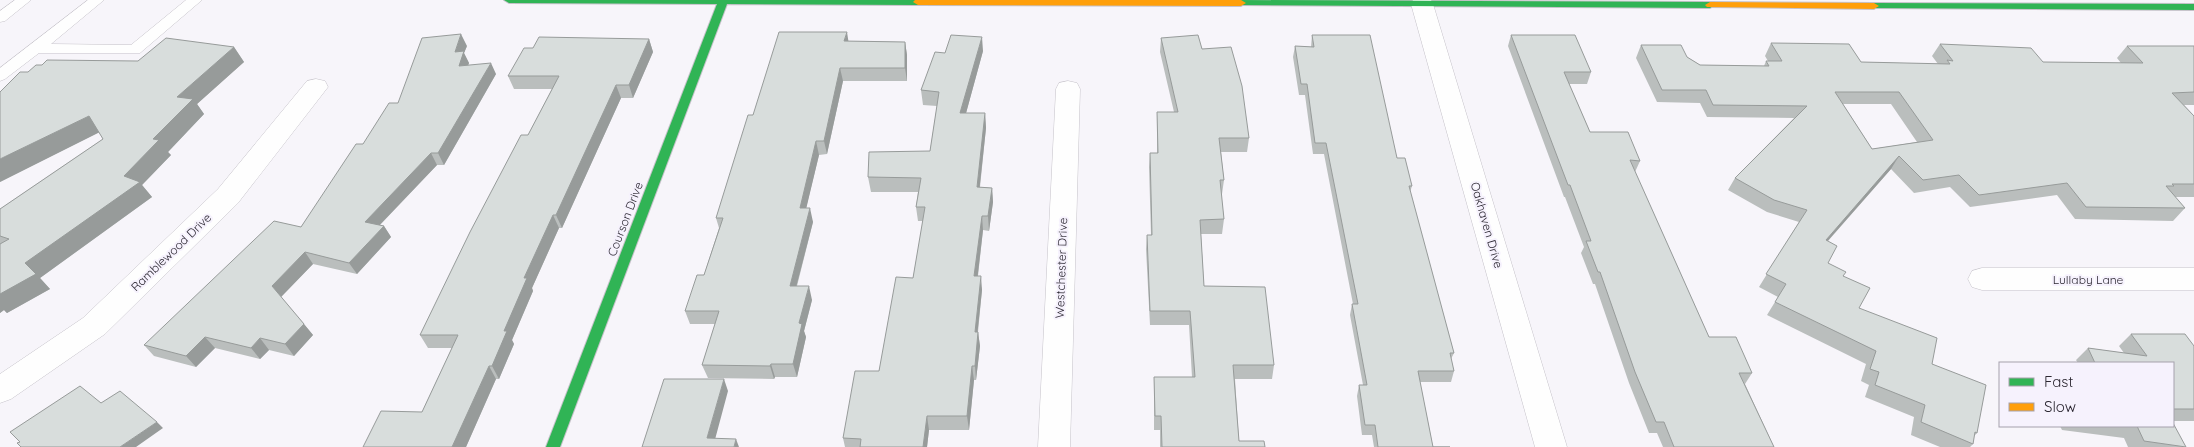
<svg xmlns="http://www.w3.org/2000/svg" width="2194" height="447" viewBox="0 0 2194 447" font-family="Quicksand,sans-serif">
	<rect width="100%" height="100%" fill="#f7f5fa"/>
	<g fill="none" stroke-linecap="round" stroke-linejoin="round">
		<defs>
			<path id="lane" d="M15,0H31L5,21L0,22V11Z
				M88,0H104L51,44L131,45L186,0H202L140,53H39L5,79L0,81V68Z"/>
			<path id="street" d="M1413,0H1431L1433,4L1567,447H1535L1411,4Z
				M316,79L325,81L328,87L238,203L105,334L11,399L0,403V374L83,318L218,189L307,81Z
				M1068,81L1077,83L1080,89L1070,447H1038L1056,89L1059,83Z
				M1982,268H2194V290H1982L1972,287L1968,279L1972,271Z"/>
			<path id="fast" d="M504,0H921L923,2L918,5L727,4L560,447H546L717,4L509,3Z
				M1241,0L1710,2L1715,5L1710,8L1238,5V1Z
				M1874,3L2194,4V10L1871,8L1869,6Z"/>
			<path id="slow" d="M915,0H1241L1246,3L1241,6L918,5L913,2Z
				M1710,2L1874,3L1879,6L1874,9L1707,7L1705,5Z"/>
		</defs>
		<use href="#lane" stroke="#c5c2c9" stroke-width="1"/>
		<use href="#street" stroke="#c5c2c9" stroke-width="1"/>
		<use href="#fast" stroke="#c5c2c9" stroke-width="2"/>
		<use href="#slow" stroke="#c5c2c9" stroke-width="2"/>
		<use href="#lane" fill="#fefefe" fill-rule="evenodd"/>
		<use href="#street" fill="#fefefe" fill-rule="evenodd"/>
		<use href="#fast" fill="#30b455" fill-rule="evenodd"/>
		<use href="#slow" fill="#ff9f0a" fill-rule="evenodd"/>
	</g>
	<path fill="#babebd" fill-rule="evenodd" d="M1312,35L1397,158L1412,186L1410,192L1454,353L1451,359L1454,371L1451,382H1420L1433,447H1450H1374L1372,435H1362L1357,396L1359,385H1363L1350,315L1352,304H1353L1324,154H1313L1305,95H1299L1293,57L1295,46L1311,47Z
		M1511,35L1591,72L1587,84H1569L1590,132L1640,161L1635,172L1709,337L1752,373L1745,384L1774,447H1663L1657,433H1649L1629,383L1595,284H1593L1581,253L1584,247L1565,197H1564L1508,46Z
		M1161,38L1202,49L1249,138L1247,152H1221L1224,180L1222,194H1221L1224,219L1222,234H1201L1204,286L1274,365L1272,379H1235L1239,441L1265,447H1160V430H1154V377H1192L1189,325H1150L1146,249L1147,235H1151L1149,167L1150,153H1157V112H1174L1160,52Z
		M649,39L653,52L633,98H621L562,228H559L532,288L533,291L512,340L514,344L499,379H496L466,447H363L422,412L452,348H428L420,335L528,135L552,89H514L508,76L533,48Z
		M848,41L905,42L907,55V81H843L827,154L819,155L806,208L813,222L797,286L812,300L804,331L806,337L797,377H775L774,379L708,378L702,365L715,324H690L685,311L704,275L719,228L716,218L753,115Z
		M1771,43L1861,62L1938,64L1932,56L1940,44L2043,62L2121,63L2117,58L2127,46H2194V105H2184L2194,116V197H2175L2185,208L2173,221L2075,219L2057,195L1970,207L1950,187L1914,193L1891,169L1828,241V263L1843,276L1859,308L1932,364L1977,433L1974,436L1973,444L1970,447H1940L1911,435L1914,417L1865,397L1869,385L1861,381L1866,364L1767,315L1778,297L1759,287L1799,222L1767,212L1728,190L1735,178L1794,118L1707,117L1700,103L1657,102L1636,58L1641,45L1687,57L1700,65L1764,66L1766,61H1768L1765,56ZM1843,104H1891L1917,142L1872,149Z
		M467,46L464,53L469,63L468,65L496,74L444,165H437L380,225L384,226L391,237L357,274L313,264L281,297L313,335L294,356L269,350L260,359L215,348L196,367L154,356L144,345L301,227L363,144L398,103Z
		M234,47L244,62L197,104L204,114L168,152L171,155L142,185L152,197L40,278L50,289L7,313L4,310L0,313V209L103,139L99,132L0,182L28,72L138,61Z
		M983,51L966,113H985L986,128L980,187L992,188L993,202L989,231L983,230L978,276L982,290L978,332L980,346L976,380H974L969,430H929L927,447H845L843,438L879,371L913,278L923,221H918L916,207L918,192H871L868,177L930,151L937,106L923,105L921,90L945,53Z
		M2131,334L2194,346V421H2173V363H2078L2076,360L2088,348L2124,353L2119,346Z
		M2060,426H2173L2186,447H2128L2124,438L2062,430Z"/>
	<path fill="#979b9a" d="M847,32L849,45L844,41Z
		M461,34L467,46L464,53L469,63L464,77L459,66L455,52Z
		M982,37L983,51L962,128L960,113Z
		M649,39L653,52L633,98L629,85Z
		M905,42L907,55V81L905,68Z
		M234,47L244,62L197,104L204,114L168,152L171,155L142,185L152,197L40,278L50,289L7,313L4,310L0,313V294L25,263L153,139L177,97Z
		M491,63L496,74L444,165L438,153Z
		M840,68L843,81L827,154L824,141Z
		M616,85L621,98L562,228L556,215Z
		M985,113L986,128L978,202L977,187Z
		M89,116L102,131L0,182V159Z
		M816,141L819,155L803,222L800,208Z
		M431,153L437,165L372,233L365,222Z
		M1899,156L1891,169L1817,253L1826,240Z
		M992,188L993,202L989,231L988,216Z
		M810,208L813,222L793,299L790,286Z
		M553,215L559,228L532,288L533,291L512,340L514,344L499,379L492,366L504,331L524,278Z
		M982,216L983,230L976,290L974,276Z
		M384,226L391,237L357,274L349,263Z
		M305,252L313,264L281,297L272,286Z
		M981,276L982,290L976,346L975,332Z
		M809,286L812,300L804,331L806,337L797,377L793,364L799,323Z
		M304,324L313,335L294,356L285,344Z
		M978,332L980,346L976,380L975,366Z
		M205,337L215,348L196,367L186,356Z
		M260,338L269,350L260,359L251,348Z
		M771,364L775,377L774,379L770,366Z
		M489,366L496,379L466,447H452Z
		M972,366L974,380L969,430L967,416Z
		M724,379L728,391L713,447L707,438Z
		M927,416L929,430L927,447H923Z
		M157,422L163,428L136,447H120Z
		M736,439L739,447H734Z"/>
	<path fill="#d8dddc" stroke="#979b9a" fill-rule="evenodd" d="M779,32H847L844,41L905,42V68H840L824,141H816L800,208H810L790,286H809L799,323L802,324L793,364H771L770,366L702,365L719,311H685L697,275H704L723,218H716L748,115H753Z
		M461,34L455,52L464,51L459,66L491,63L438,153H431L365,222L384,226L349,263L305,252L272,286L304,324L285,344L260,338L251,348L205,337L186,356L144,345L274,221L301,227L356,144H363L389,103H398L422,38Z
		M951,35L982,37L960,113H985L977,187L992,188L988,216H982L974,276H981L975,332H978L975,366H972L967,416H927L923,447H860L861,439L843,438L855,371H879L896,277L913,278L925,207H916L921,178L868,177L869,152L930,151L939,92L921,90L935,52L945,53Z
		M1198,35L1202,49L1231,47L1242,86L1249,138H1219L1224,180H1220L1224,219L1200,220L1204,286L1265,287L1274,365H1233L1239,441H1264L1265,447H1162L1161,416H1155L1154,377H1195L1190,311H1150L1147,235H1152L1150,153H1158L1157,112H1178L1161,38Z
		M1312,35H1370L1397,158H1405L1412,186H1409L1454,353H1450L1454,371H1418L1433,447H1450H1378L1375,425H1365L1359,385H1367L1352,304H1358L1326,143H1315L1307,84H1301L1295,46L1314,47Z
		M1511,35H1575L1591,72H1564L1590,132H1628L1640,161L1630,160L1709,337H1736L1752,373H1739L1774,447H1674L1664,422H1656L1635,372L1600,272H1598L1586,241H1591L1570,185H1568Z
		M539,37L649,39L629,85H616L556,215H553L524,278H527L504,331H507L492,366H489L452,447H363L381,411L422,412L458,335H420L470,232L521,135H528L559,76H508L524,48H533Z
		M166,38L234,47L177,97L193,99L153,139L159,140L124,176L140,182L25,263L36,274L0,294V244L9,239L0,236V209L103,139L89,116L0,159V92L20,72H28L36,65H42L47,60L138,61Z
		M1771,43L1849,44L1861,62L1950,64L1947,60L1953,61L1940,44L2031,48L2043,62L2143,63L2127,46H2194V92L2172,93L2194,116V184H2172L2174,186H2166L2185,208L2086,207L2067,183L1979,195L1959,175L1923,180L1899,156L1826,240L1837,246L1828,263L1846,272L1843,276L1870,288L1859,308L1937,338L1932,364L1986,385L1977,433L1975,432L1973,444L1921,422L1925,405L1875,385L1879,372L1870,369L1876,351L1775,302L1786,284L1766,274L1807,210L1774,200L1735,178L1807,106L1713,105L1706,90H1662L1641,45H1681L1687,57L1700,65L1769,66L1766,61H1782ZM1835,92H1899L1933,140L1872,149Z
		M2131,334H2185L2194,346V409H2173V363H2095L2088,348L2147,356Z
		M664,379H724L707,438L736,439L734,447H642Z
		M80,386L101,403L120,391L157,422L120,447H21L17,443L20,442L10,432Z
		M2173,423L2186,447L2144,441L2137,426H2135H2173Z"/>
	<g text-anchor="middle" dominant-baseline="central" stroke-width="4" stroke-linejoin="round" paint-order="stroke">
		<g font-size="12" fill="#2c2832" stroke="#f6f2fd">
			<text transform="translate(625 219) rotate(-69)">Courson Drive</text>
			<text transform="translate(1487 225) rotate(74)">Oakhaven Drive</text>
			<text transform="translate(171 252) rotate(-44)">Ramblewood Drive</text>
			<text transform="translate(1061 268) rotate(-88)">Westchester Drive</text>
			<text x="2088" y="279">Lullaby Lane</text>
		</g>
	</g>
	<rect x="1999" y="362" width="175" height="65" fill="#f6f2fd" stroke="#a5a1ac"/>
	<rect x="2009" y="378" width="25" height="8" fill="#30b455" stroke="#a5a1ac"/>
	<text x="2044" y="387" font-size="15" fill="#2c2832">Fast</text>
	<rect x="2009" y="403" width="25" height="8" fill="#ff9f0a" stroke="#a5a1ac"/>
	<text x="2044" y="412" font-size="15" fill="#2c2832">Slow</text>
</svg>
